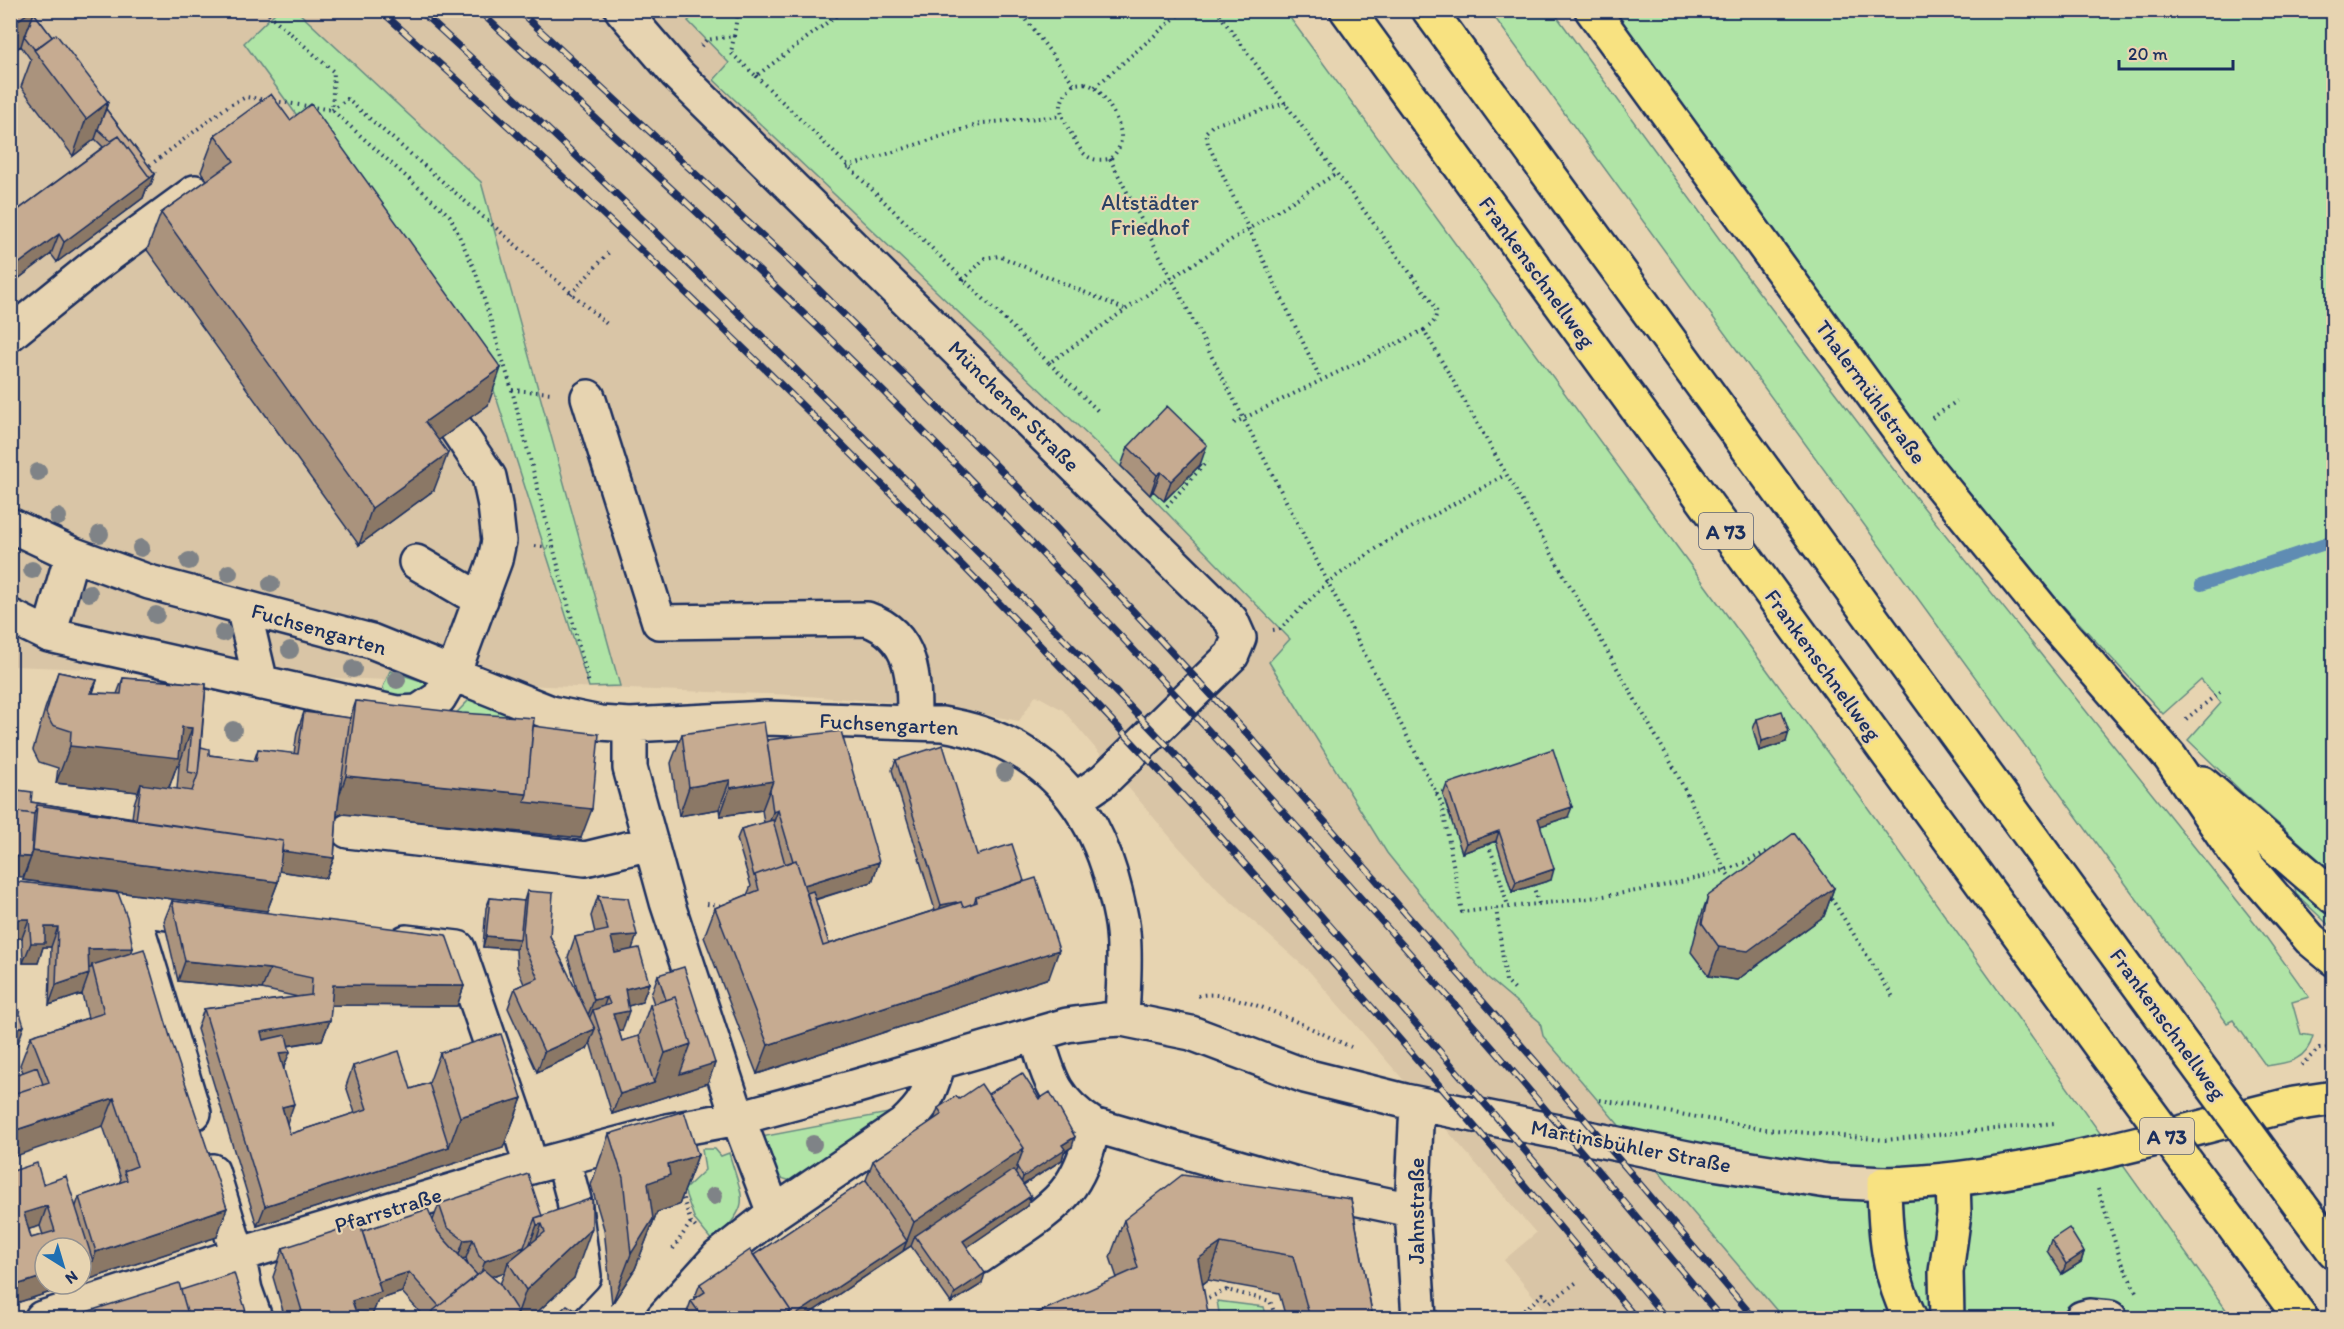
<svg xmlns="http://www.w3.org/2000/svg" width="2344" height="1329" viewBox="0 0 2344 1329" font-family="Itim,sans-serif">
	<rect width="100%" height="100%" fill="#e7d4b1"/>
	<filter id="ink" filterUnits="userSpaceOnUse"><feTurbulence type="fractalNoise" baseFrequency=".0167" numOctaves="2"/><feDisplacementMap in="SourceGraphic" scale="12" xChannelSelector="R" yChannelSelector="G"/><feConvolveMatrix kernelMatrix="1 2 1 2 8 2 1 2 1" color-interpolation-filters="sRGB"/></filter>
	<g filter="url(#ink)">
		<path fill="#d9c5a6" d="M11,11H700L688,22L729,63L714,80L1136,481L1290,640L1273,658L1487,977L1540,1022L1543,1036L1783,1318H1551L1504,1260L1536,1233L1309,971L1220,892L1176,844L1063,710L1036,695L1019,721L939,706L793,695L11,666Z"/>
		<path fill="#b0e4a6" stroke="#668a82" stroke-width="1.5" d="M700,10L1285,11L1863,801L2232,1318H1783L1543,1036L1540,1022L1487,977L1387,853L1269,662L1290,639L1136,481L714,80L729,63L688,21Z
			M277,11H297L481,182L620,686L589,687L491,381L244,43Z
			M1490,11H1553L1745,274L1897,474L2263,933L2309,997L2292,1002L2301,1034L2313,1036C2307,1060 2289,1063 2266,1066L2233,1020L2227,1023Z
			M1613,11H2333V872L2242,792L2188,740L2221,703L2201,680L2163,714L2057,599L1938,454Z
			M390,671L431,684L415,702L385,694L383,687Z
			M470,699L536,726L520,744L435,735Z
			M2298,886L2333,913V929L2296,894L2295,888Z
			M888,1113L891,1117L794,1182L778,1177L761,1137Z
			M702,1149H715L721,1156L729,1153C744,1204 752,1202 713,1242L695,1220L684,1190L705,1170Z
			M1217,1301L1264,1307L1267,1318H1220Z"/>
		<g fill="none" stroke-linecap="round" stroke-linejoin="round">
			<path stroke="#5e8cb3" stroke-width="12" d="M2201,585L2334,541"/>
			<defs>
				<path id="minor" d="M622,10L677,74L1231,620L1239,638L1232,655L1104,780L1075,800
					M10,334L94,266L195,192
					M588,397L659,622L867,619C915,636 914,680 914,723
					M10,525L72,554L149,582L371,641L551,713L600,723L630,725L767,718L942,724C1037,739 1093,799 1115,891C1118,904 1122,918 1123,932C1126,960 1123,990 1122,1019
					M416,562L481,600
					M243,607L261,683
					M10,616L49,635L397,713L418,712L439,698L453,674L495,560L499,541L495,505L489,477L456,428
					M49,635L72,554
					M630,725V768L667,902L738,1118L774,1213
					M348,831L585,859L651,843
					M10,892L212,919
					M132,910L194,1113
					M406,942L458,948L519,1125L531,1167
					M1036,1034C1049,1078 1053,1099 1093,1125
					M1417,1104L1412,1210L1419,1318
					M212,1171L238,1255L245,1290L255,1318
					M979,1257C1007,1237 1051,1214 1070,1186C1083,1167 1089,1147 1093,1125L1321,1191L1412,1210
					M42,1318L238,1255L531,1167L667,1131L738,1118L854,1087L1067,1025L1104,1020L1122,1019L1191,1033L1305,1076L1405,1101L1707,1162L1827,1181L1884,1184
					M544,1318L584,1276L574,1200L563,1159
					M663,1318L718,1257L774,1213L903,1125C927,1103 929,1093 939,1063
					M2082,1318L2089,1316L2110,1318"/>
				<path id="major" d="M1592,10L1924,465L2043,611L2170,757L2235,852L2310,939L2334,959
					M2202,783L2334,897
					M1910,1318C1888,1273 1885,1234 1884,1184C2020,1181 2161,1136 2294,1104L2334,1098
					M1947,1318L1946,1272L1954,1214L1953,1180"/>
				<path id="highway" d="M1347,10L2104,1051
					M1429,10L2176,1036
					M2300,1205L2334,1251
					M2229,1220L2301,1318"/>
			</defs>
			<use href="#minor" stroke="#1b2f5e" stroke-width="38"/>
			<use href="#major" stroke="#1b2f5e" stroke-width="38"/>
			<use href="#highway" stroke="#1b2f5e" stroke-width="38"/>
			<path stroke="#1b2f5e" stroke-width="4" stroke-dasharray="1.5 4.5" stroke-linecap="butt" d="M264,10L334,72L332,110
				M1019,10L1074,84
				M1216,10L1436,308C1437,320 1434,323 1424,330L1674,768L1725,870L1734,883
				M734,36L731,53L756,76L844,10
				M701,46L706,40L734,36L738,10
				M756,76L1049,363L1171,278L1337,173
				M1085,83C1092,86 1097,88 1101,94C1109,103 1122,126 1121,138C1121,147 1116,153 1110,159C1102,160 1094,161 1087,156C1081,152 1077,144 1073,137C1061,115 1053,104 1074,84Z
				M1095,87L1184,10
				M274,101L332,110L450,216L476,273L512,390L589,684
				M1286,103L1213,125L1206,132L1208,144L1321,380
				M332,110L347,99L607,324
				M1110,159L1442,804L1462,912C1549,902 1639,897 1724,870C1740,866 1755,857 1771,850
				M847,167L983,123L1061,116
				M145,169L228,106L246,97L267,100
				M963,280L985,258L999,256L1124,309
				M571,294L609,252
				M1049,363L1098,411
				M512,390L552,393
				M1932,418L1957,401
				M1234,423L1424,330
				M1167,506L1207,461
				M535,546L553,548
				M1273,630L1280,629L1328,582L1386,542L1505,475
				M2186,719L2220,692
				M1436,794L1449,788
				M1488,844L1496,865L1508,906
				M1533,885L1539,904
				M1828,893L1893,997
				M707,904L723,906
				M1496,908L1506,981L1515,990
				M1198,996C1231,986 1317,1032 1351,1047
				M2301,1065L2319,1049L2334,1048
				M1600,1100L1765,1129L1885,1140L2054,1123
				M2098,1189L2120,1258L2136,1292
				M681,1193L691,1222L696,1228
				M673,1249L691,1222
				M1227,1290L1229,1284
				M1203,1300L1227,1290L1270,1301L1276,1318
				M1515,1318L1543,1294L1550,1302L1577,1282"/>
			<use href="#minor" stroke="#e7d4b1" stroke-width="33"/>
			<use href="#major" stroke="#f8e281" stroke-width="33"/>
			<use href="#highway" stroke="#f8e281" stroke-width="33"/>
			<defs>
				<path id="rail" d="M380,10C663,263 936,530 1194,808C1346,974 1492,1145 1636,1318
					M419,10C590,165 754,326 916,490C1016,591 1118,691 1214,796C1369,967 1519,1142 1666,1318
					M478,10C643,162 809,313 965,474C1229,744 1481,1027 1721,1318
					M518,10L790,261L1021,490L1254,741L1536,1062L1754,1318"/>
			</defs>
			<use href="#rail" stroke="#1b2f5e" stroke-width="7"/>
			<use href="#rail" stroke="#e7d4b1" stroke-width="4.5" stroke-dasharray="14" stroke-linecap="butt"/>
			<defs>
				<path id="highway-bridge" d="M2176,1036L2300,1205
					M2104,1051L2229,1220"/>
			</defs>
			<use href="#highway-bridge" stroke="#1b2f5e" stroke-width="38" stroke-linecap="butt"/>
			<use href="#highway-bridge" stroke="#f8e281" stroke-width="33"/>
		</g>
		<g fill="#7f8387">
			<circle cx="38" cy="472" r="9"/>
			<circle cx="58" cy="517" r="9"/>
			<circle cx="100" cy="534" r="9"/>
			<circle cx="141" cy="548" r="9"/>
			<circle cx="189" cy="561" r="9"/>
			<circle cx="32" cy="570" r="9"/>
			<circle cx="229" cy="573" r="9"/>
			<circle cx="271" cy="584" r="9"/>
			<circle cx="89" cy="593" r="9"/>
			<circle cx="156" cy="615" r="9"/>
			<circle cx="223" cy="633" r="9"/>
			<circle cx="290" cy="650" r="9"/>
			<circle cx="353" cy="669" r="9"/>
			<circle cx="397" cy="680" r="9"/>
			<circle cx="233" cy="730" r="9"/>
			<circle cx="1005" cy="772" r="9"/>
			<circle cx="813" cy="1144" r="9"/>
			<circle cx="714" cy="1196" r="9"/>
		</g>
		<path fill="#aa937d" stroke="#1b2f5e" stroke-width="1.5" fill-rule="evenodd" d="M10,10H35L34,13L52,37L108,102L106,109L155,174L151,184L147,187L143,198L57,262L51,254L10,285V216L103,147L95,139L73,156L21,87L31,60L21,46L10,53Z
			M215,135L488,405L438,440L434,490L359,545L147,250L161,213L207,180L201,172Z
			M1128,447L1200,465L1164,501L1153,491L1150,495L1121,466Z
			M58,672L97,680L93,693L117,694L123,678L206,684L201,747L209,755L254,761L258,749L294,754L297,732L304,712L350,718L356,701L533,726L581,838L337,813L334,858L326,878L279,871L278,882L267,911L23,880L31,802L132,818L134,804L138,792L56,783L58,768L39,762L33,750L45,709ZM177,765H179L177,789L169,788Z
			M1757,719L1786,742L1759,751L1753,729Z
			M682,734L767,740L879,862L872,882L815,900L829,944L935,910L892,770L896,760L977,855L1049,978L757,1074L704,937L715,908L747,895L751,886L737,839L741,829L764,823L762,810L720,816L719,809L679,816L671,763Z
			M1447,784L1568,817L1540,826L1551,880L1512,892L1496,841L1462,853L1443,795Z
			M10,881L133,948L131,953L217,1237L81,1282V1248L45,1284H76L10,1305V1172L43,1184L76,1206L79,1197L119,1183L121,1179L103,1126L23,1072L20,1065L31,1036L88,1018L82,994L49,1005L51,947H43L38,963H23L22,938L13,939L17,1046L10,1047ZM40,1226L43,1235L31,1238L29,1229Z
			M1834,888L1824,916L1737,980L1709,976L1691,952L1698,925L1708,896Z
			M527,891L550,936L580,999L568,957L575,937L595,933L591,916L598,896L631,950L649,983L642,1002L628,1006L622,1031H619L622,1041L639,1036L650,1005L654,1004L651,995L658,975L715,1063L708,1083L612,1114L590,1042L587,1049L537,1072L508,1008L515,988L524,984L517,967L516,949L483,947L486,908L490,898L524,901Z
			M172,901L464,986L457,1006L331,1005L330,1020L322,1040L288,1046L284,1068L287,1124L290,1134L355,1113L346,1086L353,1066L411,1089L429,1083L440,1053L522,1098L503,1148L257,1226L197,1029L204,1009L298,997L262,989L178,981L164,921Z
			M988,1094L1039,1099L1072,1147L1064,1152L1062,1160L1023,1185L1027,1206L967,1247L982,1284L951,1303L911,1246L803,1318H685L691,1301L694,1299L700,1284L754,1255L866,1180L873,1161L934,1120L938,1108L959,1099Z
			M609,1134L698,1155L679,1205L657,1212L635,1269L612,1304L604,1229L591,1185Z
			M1351,1199L1373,1318H1286L1279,1293L1208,1280L1203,1284L1117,1278L1110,1257L1124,1220Z
			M439,1204L542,1216L574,1278L531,1318H424H425L402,1292L378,1300L371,1318H285L273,1277L283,1248L362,1231L433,1220ZM466,1258L468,1265L463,1259ZM505,1272L500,1284L491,1276Z
			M2051,1240L2084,1252L2081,1262L2062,1274L2047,1251Z"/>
		<path fill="#8b7866" stroke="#1b2f5e" stroke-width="1.5" d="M32,10H35L25,37L24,36L21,46L10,53V26Z
			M108,102L95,139L73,156L86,119Z
			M155,174L151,184L147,187L143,198L57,262L64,242Z
			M59,234L51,254L10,285V270Z
			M501,368L488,405L412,459L425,422Z
			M1207,445L1200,465L1164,501L1171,481Z
			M448,453L434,490L359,545L372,508Z
			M1161,472L1153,491L1150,495L1157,475Z
			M97,680L84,717L90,693Z
			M182,727L192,728L179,765H177L166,795L141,784L138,792L56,783L70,746Z
			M1789,732L1786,742L1759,751L1762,741Z
			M346,776L527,794L592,809L581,838L333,813Z
			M730,780L719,809L679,816L689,787Z
			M773,781L762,810L720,816L730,788Z
			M1572,807L1568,817L1534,828L1538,818Z
			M778,810L771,830L766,832L773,812Z
			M135,829L334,858L326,878L128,849Z
			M1499,831L1496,841L1462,853L1466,843Z
			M33,851L278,882L267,911L23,880Z
			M10,856L31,857L23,877L10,876Z
			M879,862L872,882L800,904L801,886Z
			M1554,869L1551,880L1512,892L1516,882Z
			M1834,888L1824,916L1737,980L1709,976L1719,947Z
			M956,902L953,913L937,915L941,905Z
			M10,919H29L22,938L10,939Z
			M45,927H58L51,947H43L38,963H23L31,943Z
			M637,935L630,955L604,957L611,937Z
			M486,936L520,939L516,949L483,947Z
			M133,948L126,968L92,965L91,968L81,969L88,949Z
			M1059,950L1049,978L757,1074L768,1045Z
			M185,961L270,969L262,989L178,981Z
			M89,974L82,994L49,1005L56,985Z
			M649,983L642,1002L618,1009L625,989Z
			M18,985L10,1005V987Z
			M333,985L464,986L457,1006L326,1005Z
			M607,997L600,1017L593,1010L589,1019L586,1020L594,1000Z
			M629,1011L622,1031L606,1033L613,1014Z
			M330,1020L322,1040L254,1051L261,1032Z
			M24,1026L17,1046L10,1047V1030Z
			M595,1029L587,1049L537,1072L544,1052Z
			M691,1044L715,1063L708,1083L612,1114L620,1094L654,1083L665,1053Z
			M290,1052L282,1072L279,1053Z
			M114,1098L103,1126L10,1158V1132Z
			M522,1098L503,1148L257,1226L265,1206L449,1147L460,1117Z
			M294,1104L287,1124L282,1107Z
			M1075,1137L1072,1147L1064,1152L1062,1160L1020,1187L1023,1177L1062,1145Z
			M1024,1148L1014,1177L915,1236L911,1246L903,1251L914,1222Z
			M698,1155L679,1205L657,1212L635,1269L612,1304L631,1254L648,1183L668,1164Z
			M1031,1196L1027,1206L960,1252L963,1241Z
			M47,1206L40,1226L16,1233L24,1213Z
			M227,1208L217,1237L81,1282V1265L93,1261L96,1252Z
			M542,1224L524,1274L518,1275L537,1225Z
			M592,1228L574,1278L531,1318H516L526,1290Z
			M473,1239L466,1258L457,1260L464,1240Z
			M907,1241L903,1251L803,1318H791Z
			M1221,1243L1208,1280L1185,1297L1198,1259Z
			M524,1247L517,1267L508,1262L505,1272L478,1281L485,1261Z
			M2084,1252L2081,1262L2062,1274L2066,1264Z
			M409,1272L402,1292L378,1300L371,1318H345L352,1301L372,1284Z
			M985,1273L982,1284L951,1303L955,1293Z
			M45,1276V1284H76L10,1305V1287Z
			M791,1311L789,1318H780Z
			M518,1312L516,1318H511Z"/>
		<path fill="#c6ab91" stroke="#1b2f5e" stroke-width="1.5" fill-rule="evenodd" d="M10,10H32L10,26Z
			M34,13L52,37L35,50L24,36L26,34Z
			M56,34L108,102L86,119L34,50Z
			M271,94L290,120L311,104L501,368L425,422L448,453L372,508L161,213L234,161L215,135Z
			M106,109L155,174L150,178L119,136L111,141L98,129Z
			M119,136L150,178L64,242L59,234L10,270V254L18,248L10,238V216Z
			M1167,406L1207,445L1171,481L1161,472L1157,475L1128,447Z
			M58,672L97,680L90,693L121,694L123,678L206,684L198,774L188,772L192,728L182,727L179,758L70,746L71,731L52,725L46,713Z
			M356,701L462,713L534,718L527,794L346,776Z
			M1782,711L1789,732L1762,741L1757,719Z
			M304,712L350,718L337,813L334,858L282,851L283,841L136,820L141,784L192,791L198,774L201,747L209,749V755L256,761L258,749L298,754Z
			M764,722L773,781L730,788V780L689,787L682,734Z
			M533,726L599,734L592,809L524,802L527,794Z
			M841,731L879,862L804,885L796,860L793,861L778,810L773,812L770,790L773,781L767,740Z
			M943,745L977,855L1012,844L1024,881L976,897L974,903L963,907L961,902L957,903L956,902L941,905L896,760Z
			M1553,749L1572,807L1538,818L1554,869L1516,882L1499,831L1466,843L1447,784Z
			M10,789L32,792L31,802L134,818V819L37,805L34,814L10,811Z
			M37,805L283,841L278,882L33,851Z
			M10,811L34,814L31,857L10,856Z
			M773,820L785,864L755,875L754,876L741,829Z
			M1794,833L1834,888L1748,951L1719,947L1702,923L1708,896Z
			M796,860L823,946L961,902L963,907L977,902L976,897L1036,878L1059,950L768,1045L715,908L759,890L755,875Z
			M10,881L118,893L127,917L133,948L88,949L89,974L56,985L58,927H45V943H31L29,919H11Z
			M527,891L553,893L550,936L595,1029L544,1052L515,988L538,978L524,947L523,930Z
			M813,891L829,944L823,946L807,893Z
			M598,896L628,898L637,935L611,937L615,953L639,948L649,983L625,989L629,1011L613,1014L622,1041L639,1036L654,1083L620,1094L593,1010L610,1004L607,997L594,1000L575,937L608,930Z
			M490,898L524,901L520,939L486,936Z
			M172,901L446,935L464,986L333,985L330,1020L261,1032L263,1040L286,1035L290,1052L279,1053L294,1104L282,1107L290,1134L367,1109L353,1066L399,1051L411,1089L429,1083L449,1147L265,1206L204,1009L311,995L312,978L270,969L185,961Z
			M10,918L18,985L10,987Z
			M144,949L171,1040L227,1208L96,1252L79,1197L127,1180L124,1171L137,1166L114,1098L10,1132V1095L49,1082L31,1036L104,1013L92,965Z
			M684,967L715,1063L680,1074L691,1044L675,997L666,1000L658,975Z
			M14,994L24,1026L10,1030V996Z
			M675,997L691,1044L665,1053L650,1005Z
			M501,1034L522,1098L460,1117L440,1053Z
			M37,1067L43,1084L10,1095V1077Z
			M1022,1073L1039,1099L1050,1092L1075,1137L1062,1145L1065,1149L1023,1177L1017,1167L1024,1148L988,1094Z
			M981,1084L1024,1148L914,1222L873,1161L942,1114L938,1108L956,1096L959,1099Z
			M684,1111L698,1155L668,1164L670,1175L648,1183L653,1219L631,1254L623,1178L609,1134Z
			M37,1163L43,1184L66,1176L93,1261L81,1265V1248H45V1276L10,1287V1172ZM47,1206L55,1231L31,1238L24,1213Z
			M1013,1170L1031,1196L963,1241L985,1273L955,1293L915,1236Z
			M528,1174L542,1216L535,1218L524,1247L485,1261L479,1256L473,1239L464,1240L447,1227L439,1204Z
			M1182,1175L1351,1199L1373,1318H1310L1293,1256L1221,1243L1198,1259L1209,1318H1026L1138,1268L1124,1220Z
			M866,1180L907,1241L791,1318H789L791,1311L754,1255Z
			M592,1198V1228L526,1290L508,1262L545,1232L542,1224L537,1225L535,1218Z
			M428,1209L438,1232L477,1275L439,1306L409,1272L378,1282L362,1231Z
			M360,1223L381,1292L352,1301L358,1318H304L283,1248Z
			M2069,1228L2084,1252L2066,1264L2051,1240Z
			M750,1250L791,1311L780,1318H703L691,1301L705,1292L700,1284Z
			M484,1270L500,1284L518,1312L511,1318H424Z
			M234,1273L248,1318H189L181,1290Z
			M179,1283L189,1318H67Z
			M567,1305L588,1318H553Z"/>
	</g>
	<g text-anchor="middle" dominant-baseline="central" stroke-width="4.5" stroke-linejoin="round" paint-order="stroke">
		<g fill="#e7d4b1" stroke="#586077" stroke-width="1.5">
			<rect x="1699" y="513" width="54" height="36" rx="4.5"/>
			<rect x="2140" y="1118" width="54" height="36" rx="4.5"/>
		</g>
		<g font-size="21" font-weight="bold" fill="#1b2f5e">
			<text x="1726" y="531">A 73</text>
			<text x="2167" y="1136">A 73</text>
		</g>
		<g font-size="22" fill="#2a4165" stroke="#e7d4b1">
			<text x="1150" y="202">Altstädter<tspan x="1150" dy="25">Friedhof</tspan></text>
		</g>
		<g font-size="22" fill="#1b2f5e" stroke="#e7d4b1">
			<text transform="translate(1537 272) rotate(54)">Frankenschnellweg</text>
			<text transform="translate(1871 392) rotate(54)">Thalermühlstraße</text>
			<text transform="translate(1014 406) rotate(45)">Münchener Straße</text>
			<text transform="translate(319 629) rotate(16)">Fuchsengarten</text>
			<text transform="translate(1823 665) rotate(54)">Frankenschnellweg</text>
			<text transform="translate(889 724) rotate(3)">Fuchsengarten</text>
			<text transform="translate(2168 1024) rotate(54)">Frankenschnellweg</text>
			<text transform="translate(1631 1146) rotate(11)">Martinsbühler Straße</text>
			<text transform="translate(388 1210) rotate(-17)">Pfarrstraße</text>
			<text transform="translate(1416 1211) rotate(-90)">Jahnstraße</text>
		</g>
	</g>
	<rect width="2344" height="1329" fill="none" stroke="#e7d4b1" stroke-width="36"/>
	<rect x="18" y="18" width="2308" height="1293" fill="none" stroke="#1b2f5e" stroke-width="2" filter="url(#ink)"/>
	<g transform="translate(63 1266) rotate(143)"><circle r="28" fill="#e7d4b1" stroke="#959290" stroke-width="1.5"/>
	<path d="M0-4.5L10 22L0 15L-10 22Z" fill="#1f6fb2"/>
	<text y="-9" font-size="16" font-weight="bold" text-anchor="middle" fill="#1b2f5e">N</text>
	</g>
	<path d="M2119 60v9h114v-9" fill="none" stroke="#1b2f5e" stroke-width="3"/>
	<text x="2128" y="60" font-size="18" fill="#1b2f5e" stroke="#e7d4b1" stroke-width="4.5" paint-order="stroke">20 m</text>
</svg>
